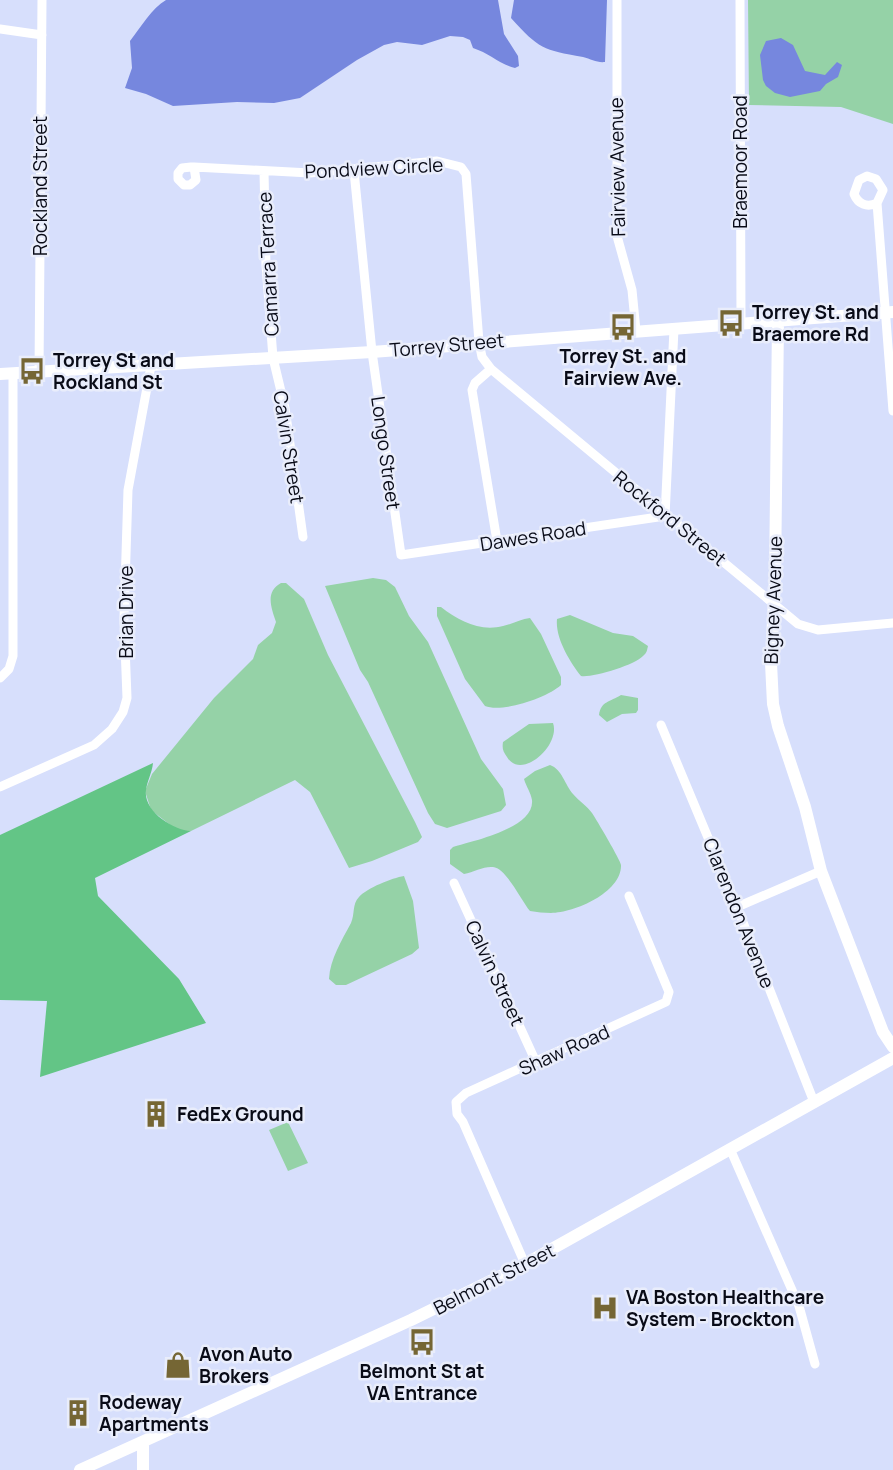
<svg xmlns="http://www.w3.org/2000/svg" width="893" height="1470" viewBox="0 0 893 1470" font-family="Manrope,sans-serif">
	<rect width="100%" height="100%" fill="#d7dffc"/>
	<path fill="#95d2a7" d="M748,0H893V124L841,107L749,105Z
		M373,578L386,580L395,587L409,616L428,642L481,759L503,789L506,805L501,811L447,828L435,824L428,813L368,682L360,670L325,586Z
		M281,583H286L304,599L328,655L415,822L422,837L418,842L372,861L349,868L310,792L295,780L191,831H178L151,810L145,791L152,774L214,698L253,659L258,645L272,633L276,622C271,607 265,592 281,583Z
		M437,607H441C459,621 480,632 503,626C513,624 521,619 530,618L541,634L561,677V685C547,698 502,713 485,706L465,679L437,616Z
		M570,615L613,633L633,636L648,646C647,650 647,653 643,656C635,665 592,678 581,676C570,662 555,638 557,619Z
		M621,695L638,698V710L636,713L622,714L607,722L599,715C601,701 610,702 621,695Z
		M553,723C561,745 521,781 507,757C503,751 502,749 503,742L529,724Z
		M550,765C562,769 565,785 573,794C579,801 587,806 592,813C596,819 621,861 621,865C622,892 575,913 551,913C544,913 537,912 530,911C521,900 506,868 493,867C484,866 474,872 464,874L450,864V850L453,847C473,841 535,828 532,800C531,793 526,786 524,779L535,771Z
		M404,876L413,901L419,948L412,954L346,985H336L329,979C330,959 342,940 351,923C355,914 352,904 359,897C367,888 392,878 404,876Z
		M288,1122L308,1163L288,1171L269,1130Z"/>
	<path fill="#63c586" d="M153,763C152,773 147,781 146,790C143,811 173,830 191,831L95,878L98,896L179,979L206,1023L40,1077L47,1001L0,1000V835Z"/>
	<path fill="#7687de" d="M166,0H498L504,34L518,56L519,66L515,68C499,64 489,53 473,48L470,40L463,37L450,36L422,45L397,42L384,45L357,60L300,98L274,103L237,102L173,106L146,94L125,88L132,68L130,41C141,27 152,8 166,0Z
		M514,0H607L605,62C597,63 591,59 583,57C543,50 539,49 511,18Z
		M781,38L793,45L805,71L825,75L837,62L842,65L838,77L826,84L820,91L790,97L775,93L766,86L763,80L760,55L766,41Z"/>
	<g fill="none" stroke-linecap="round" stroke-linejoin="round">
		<path stroke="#fff" stroke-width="9" d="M617,0V236L632,290L636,331
			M740,0L741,324
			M0,29L42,35
			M191,167H194L196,180L190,185H184L178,179V173L182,168Z
			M194,167L310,173L437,161L461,167L466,174L479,342L482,357L491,369L798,624L818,630L893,623
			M264,171L266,265L273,358L285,408L303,537
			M354,171L372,352L401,555L665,516L674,329
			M877,203C867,208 858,204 854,194L859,180L867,176L876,179L883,190L877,203L893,411
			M491,369L475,383L472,390L497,541
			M39,372L42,0
			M0,678L9,669L13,656V374
			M661,725L737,907L814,1102
			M0,787L94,745L112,729L123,712L127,698L124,619L128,490L151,366
			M454,883L536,1062
			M737,907L821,871
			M731,1151L799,1306L815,1364
			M525,1264L463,1122L457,1114L456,1102L466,1093L666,1002L669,992L629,896"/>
		<path stroke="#fff" stroke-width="12" d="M778,322L775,578L771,663L773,704L778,726L805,807L821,871L883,1032L893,1047
			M0,374L372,352L893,312
			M80,1470L411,1320L525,1264L893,1058
			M143,1470V1442"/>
	</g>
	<defs>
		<symbol id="bus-bare" viewBox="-9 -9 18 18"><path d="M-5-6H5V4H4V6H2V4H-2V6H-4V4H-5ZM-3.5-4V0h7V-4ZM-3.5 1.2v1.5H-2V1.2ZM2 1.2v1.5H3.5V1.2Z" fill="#756634" stroke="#e9edfb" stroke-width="2.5" paint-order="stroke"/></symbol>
		<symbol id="building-bare" viewBox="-9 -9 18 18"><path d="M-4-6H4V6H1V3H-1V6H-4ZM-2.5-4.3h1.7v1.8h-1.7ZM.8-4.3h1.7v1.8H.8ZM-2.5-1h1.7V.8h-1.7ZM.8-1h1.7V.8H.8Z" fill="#756634" stroke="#e9edfb" stroke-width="2.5" paint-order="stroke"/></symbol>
		<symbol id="hospital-bare" viewBox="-9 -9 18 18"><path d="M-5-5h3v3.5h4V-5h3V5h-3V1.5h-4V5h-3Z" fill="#756634" stroke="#e9edfb" stroke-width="2.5" paint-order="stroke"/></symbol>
		<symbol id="shop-bare" viewBox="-9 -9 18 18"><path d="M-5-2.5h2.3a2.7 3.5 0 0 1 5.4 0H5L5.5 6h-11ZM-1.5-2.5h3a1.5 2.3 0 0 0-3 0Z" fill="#756634" stroke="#e9edfb" stroke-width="2.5" paint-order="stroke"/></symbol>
	</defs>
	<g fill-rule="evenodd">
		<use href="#bus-bare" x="712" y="304" width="38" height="38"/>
		<use href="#bus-bare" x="604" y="308" width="38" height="38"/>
		<use href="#bus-bare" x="13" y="352" width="38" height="38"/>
		<use href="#building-bare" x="137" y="1095" width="38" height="38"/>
		<use href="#hospital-bare" x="586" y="1289" width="38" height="38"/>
		<use href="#bus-bare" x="403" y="1323" width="38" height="38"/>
		<use href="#shop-bare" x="159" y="1346" width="38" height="38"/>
		<use href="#building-bare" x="59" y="1394" width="38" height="38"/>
	</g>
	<g text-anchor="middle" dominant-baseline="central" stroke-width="5" stroke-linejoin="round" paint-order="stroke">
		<g font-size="19" fill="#090b17" stroke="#e9edfb">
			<text transform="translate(740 162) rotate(-90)">Braemoor Road</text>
			<text transform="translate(617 167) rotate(-91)">Fairview Avenue</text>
			<text transform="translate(374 168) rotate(-3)">Pondview Circle</text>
			<text transform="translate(40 186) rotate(-90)">Rockland Street</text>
			<text transform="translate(268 264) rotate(-93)">Camarra Terrace</text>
			<text transform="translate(447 345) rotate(-5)">Torrey Street</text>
			<text transform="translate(289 447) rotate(81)">Calvin Street</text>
			<text transform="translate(386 453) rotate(82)">Longo Street</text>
			<text transform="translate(670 518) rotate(39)">Rockford Street</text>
			<text transform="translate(533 536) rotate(-9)">Dawes Road</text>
			<text transform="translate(773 600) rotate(-88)">Bigney Avenue</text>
			<text transform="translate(126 612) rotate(-90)">Brian Drive</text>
			<text transform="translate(739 913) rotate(68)">Clarendon Avenue</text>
			<text transform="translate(495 973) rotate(65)">Calvin Street</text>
			<text transform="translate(564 1050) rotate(-24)">Shaw Road</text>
			<text transform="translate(494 1279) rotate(-27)">Belmont Street</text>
		</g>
		<g font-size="19" font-weight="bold" fill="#090b17" stroke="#e9edfb" text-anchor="start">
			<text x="752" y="312">Torrey St. and<tspan x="752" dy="22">Braemore Rd</tspan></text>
			<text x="623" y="356" text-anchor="middle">Torrey St. and<tspan x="623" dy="22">Fairview Ave.</tspan></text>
			<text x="53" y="360">Torrey St and<tspan x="53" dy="22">Rockland St</tspan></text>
			<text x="177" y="1114">FedEx Ground</text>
			<text x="626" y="1297">VA Boston Healthcare<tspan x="626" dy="22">System - Brockton</tspan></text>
			<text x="199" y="1354">Avon Auto<tspan x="199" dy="22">Brokers</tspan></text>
			<text x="422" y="1371" text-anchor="middle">Belmont St at<tspan x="422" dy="22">VA Entrance</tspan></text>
			<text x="99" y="1402">Rodeway<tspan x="99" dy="22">Apartments</tspan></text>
		</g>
	</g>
</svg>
